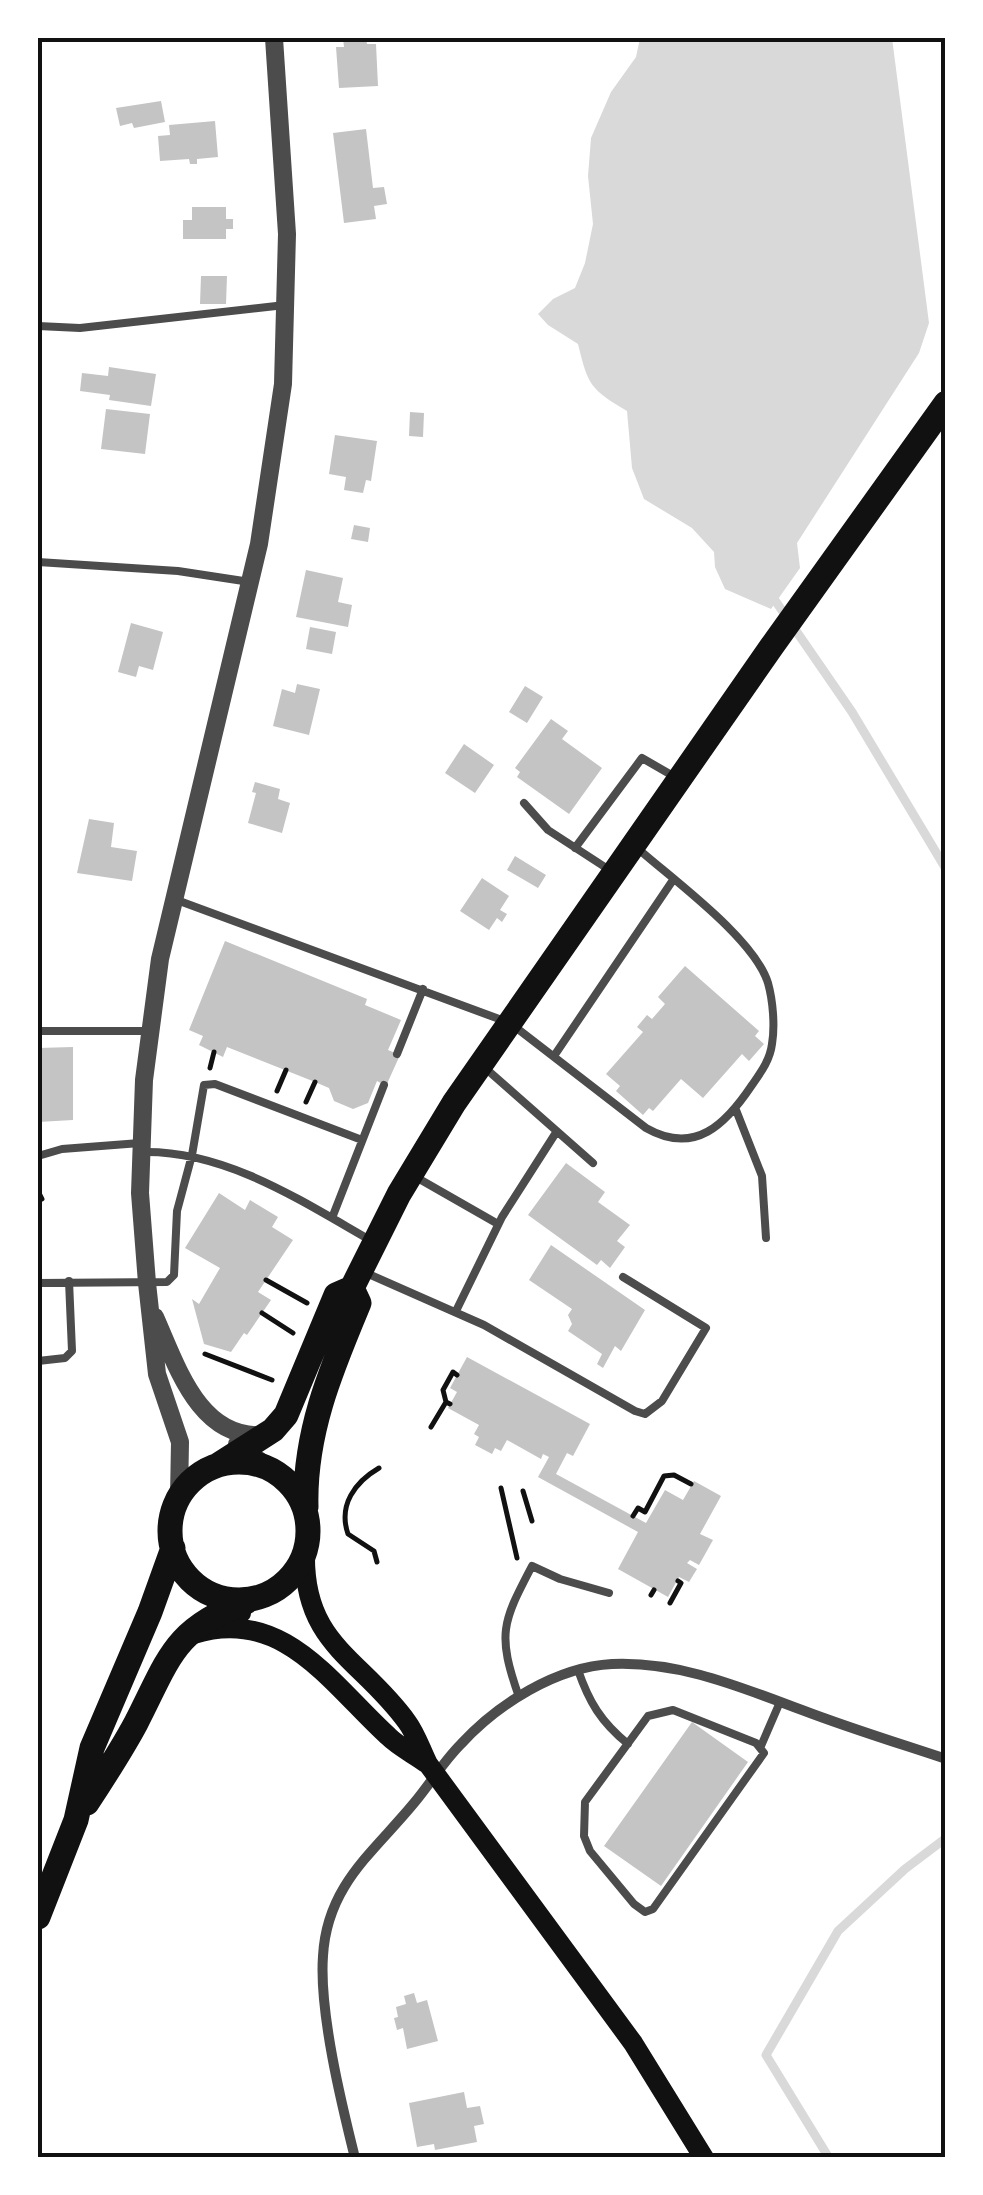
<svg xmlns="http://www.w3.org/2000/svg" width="983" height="2195" viewBox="0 0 983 2195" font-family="Arial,sans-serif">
	<rect width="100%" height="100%" fill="#fff"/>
	<path fill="#d9d9d9" d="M640,38H892L929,323L919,353L797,543L800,568L771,609L725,589L715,567L714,552L692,528L644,499L632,468L627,411C590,389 588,385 578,344L548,325L538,314L553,299L575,288L585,263L593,224L588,176L591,138L611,92L636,57Z"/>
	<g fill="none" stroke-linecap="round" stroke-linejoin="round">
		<path stroke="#d9d9d9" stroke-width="9" d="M770,593L852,712L946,869
			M829,2158L766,2055L838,1931L905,1869L946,1838"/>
	</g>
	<path fill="#c4c4c4" d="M343,38H366L367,44H376L378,86L339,88L336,47H344Z
		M161,101L165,122L134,128L132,123L120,126L116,108Z
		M215,121L218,157L197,159V164H190L189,159L160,161L158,136L170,135L169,125Z
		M366,129L373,188L384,187L387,204L374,206L376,219L344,223L333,133Z
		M192,207H226V219H233V229H226V239H183V220H192Z
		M201,276H227L226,304H200Z
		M109,367L156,374L151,406L109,400L110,395L80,391L82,373L108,376Z
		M106,409L150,414L145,454L101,449Z
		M410,412L424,413L423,437L409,436Z
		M335,435L377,441L371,481L366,480L363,493L344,490L346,477L329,474Z
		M354,525L370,528L368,542L351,539Z
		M306,570L343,578L338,602L352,605L348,627L296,617Z
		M131,623L163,632L153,670L139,666L136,677L118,672Z
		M310,627L336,632L332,654L306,649Z
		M297,684L320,689L309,735L273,726L282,689L295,693Z
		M525,686L543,697L527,723L509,712Z
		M551,719L568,731L562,739L602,768L569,814L517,777L520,772L515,768Z
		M464,744L494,765L475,793L445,773Z
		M255,782L280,789L278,799L290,803L282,833L248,823L256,793L252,792Z
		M89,819L114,823L111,847L137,851L132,881L77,873Z
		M515,856L546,875L538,888L507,870Z
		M482,878L509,896L500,910L507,914L502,922L497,918L489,930L460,911Z
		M225,941L367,999L365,1005L401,1020L388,1050L400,1055L386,1086L377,1081L368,1103L353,1109L334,1101L329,1088L315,1082L227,1047L223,1057L199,1045L203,1036L189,1030Z
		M685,966L759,1031L755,1036L764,1044L749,1061L742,1054L703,1098L681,1079L653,1111L649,1108L643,1115L616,1091L620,1086L606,1074L643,1032L637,1027L647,1015L652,1019L665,1004L658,997Z
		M73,1047V1120L38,1122V1048Z
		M566,1163L605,1192L598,1202L630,1225L617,1241L625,1247L610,1268L601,1260L597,1265L528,1215Z
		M219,1193L245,1210L250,1200L278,1217L272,1227L293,1240L258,1292L271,1300L247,1335L244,1333L231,1352L204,1344L192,1299L199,1304L220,1268L185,1248Z
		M551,1245L645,1310L621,1351L615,1346L603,1368L597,1364L602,1354L568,1331L572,1324L568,1315L572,1309L529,1280Z
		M467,1357L590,1424L573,1456L567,1453L556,1474L646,1523L665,1490L683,1500L694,1481L721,1496L700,1534L713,1540L699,1565L690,1560L687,1563L697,1569L689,1582L679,1577L668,1597L618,1569L638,1532L538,1477L549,1457L543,1454L541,1459L507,1440L501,1451L495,1448L492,1454L475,1445L479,1437L474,1434L479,1425L448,1408L457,1392L450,1388Z
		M692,1722L748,1762L661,1886L604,1846Z
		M414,1993L417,2003L427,2000L438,2041L407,2049L403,2028L397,2030L394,2018L398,2017L396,2007L406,2004L404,1996Z
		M464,2092L467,2108L480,2106L484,2124L474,2126L477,2142L435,2150L434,2144L417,2147L409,2103Z"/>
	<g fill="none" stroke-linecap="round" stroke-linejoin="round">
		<path stroke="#111" stroke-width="5" d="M210,1068L214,1052
			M277,1091L286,1070
			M306,1102L315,1082
			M38,1191L42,1199
			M266,1280L307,1303
			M262,1313L293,1333
			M205,1354L272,1380
			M450,1404L446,1402L443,1390L453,1372L457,1375
			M431,1427L446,1402
			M501,1488L517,1558
			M523,1491L532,1521
			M633,1516L638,1508L645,1512L664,1476L674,1475L691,1484
			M377,1562L374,1551L348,1534C338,1505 355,1482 379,1468
			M651,1595L654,1590
			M670,1603L681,1583L678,1581"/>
		<path stroke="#4c4c4c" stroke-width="8" d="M38,326L80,328L285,305
			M38,562L178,571L250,582
			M524,803L548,830L611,871
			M575,848L642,758L675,777
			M174,899L510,1023L646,1128C695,1156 726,1124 752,1085C761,1072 770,1060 772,1044C775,1026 773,1001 768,983C754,938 672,879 636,847
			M38,1031H148
			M397,1054L423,989
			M554,1056L673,880
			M484,1067L593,1163
			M736,1110L762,1176L766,1238
			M144,1152C226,1151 300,1200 370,1240
			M38,1156L62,1149L140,1143
			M414,1176L498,1224
			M332,1218L384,1085
			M364,1272L484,1325L635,1411L645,1414L662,1401L706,1328L623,1277
			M38,1283L167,1282L174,1275L177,1211L192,1155L204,1085L215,1084L362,1140
			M456,1311L502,1217L557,1131
			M38,1361L65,1358L72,1351L69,1281
			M578,1670C589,1702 601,1722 628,1744
			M519,1697C497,1634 502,1623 532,1566L560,1579L609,1593
			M673,1710L756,1743L764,1753L653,1909L645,1912L634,1904L590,1851L584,1836L585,1802L648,1716Z
			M761,1746L780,1702"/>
		<path stroke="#4c4c4c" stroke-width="10" d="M355,2158C341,2102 319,2011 323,1956C327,1885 373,1853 414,1803C430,1784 443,1762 461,1744C498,1704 556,1667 612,1664C679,1661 740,1687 802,1710C849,1728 898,1743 946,1759"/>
		<path stroke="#4c4c4c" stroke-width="18" d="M155,1317C177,1366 199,1440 264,1435
			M237,1444L272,1470
			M179,1497L180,1442L157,1374L147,1283L140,1193L144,1080L160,959L259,544L283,384L287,234L274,38"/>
		<path stroke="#111" stroke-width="20" d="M305,1553C303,1645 361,1658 407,1722C416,1734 421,1750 428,1764L633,2043L704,2158
			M204,1590L241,1613
			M194,1634C283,1606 331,1684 388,1736C399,1747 414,1754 426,1763"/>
		<path stroke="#111" stroke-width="25" d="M170 1531a69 69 0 1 1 138 0a69 69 0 1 1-138 0Z
			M218,1465L273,1430L286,1415L336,1295L352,1288L399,1194L454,1103L772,646L946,403
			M306,1507C304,1433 331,1370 359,1303L352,1288
			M87,1803C104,1777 121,1751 136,1723C169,1659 173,1629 246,1602
			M38,1917L76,1820L92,1748L150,1612L173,1548"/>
	</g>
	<rect width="983" height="2195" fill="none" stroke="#ffffff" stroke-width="80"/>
	<rect x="40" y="40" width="903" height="2115" fill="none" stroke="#111" stroke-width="4"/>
</svg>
